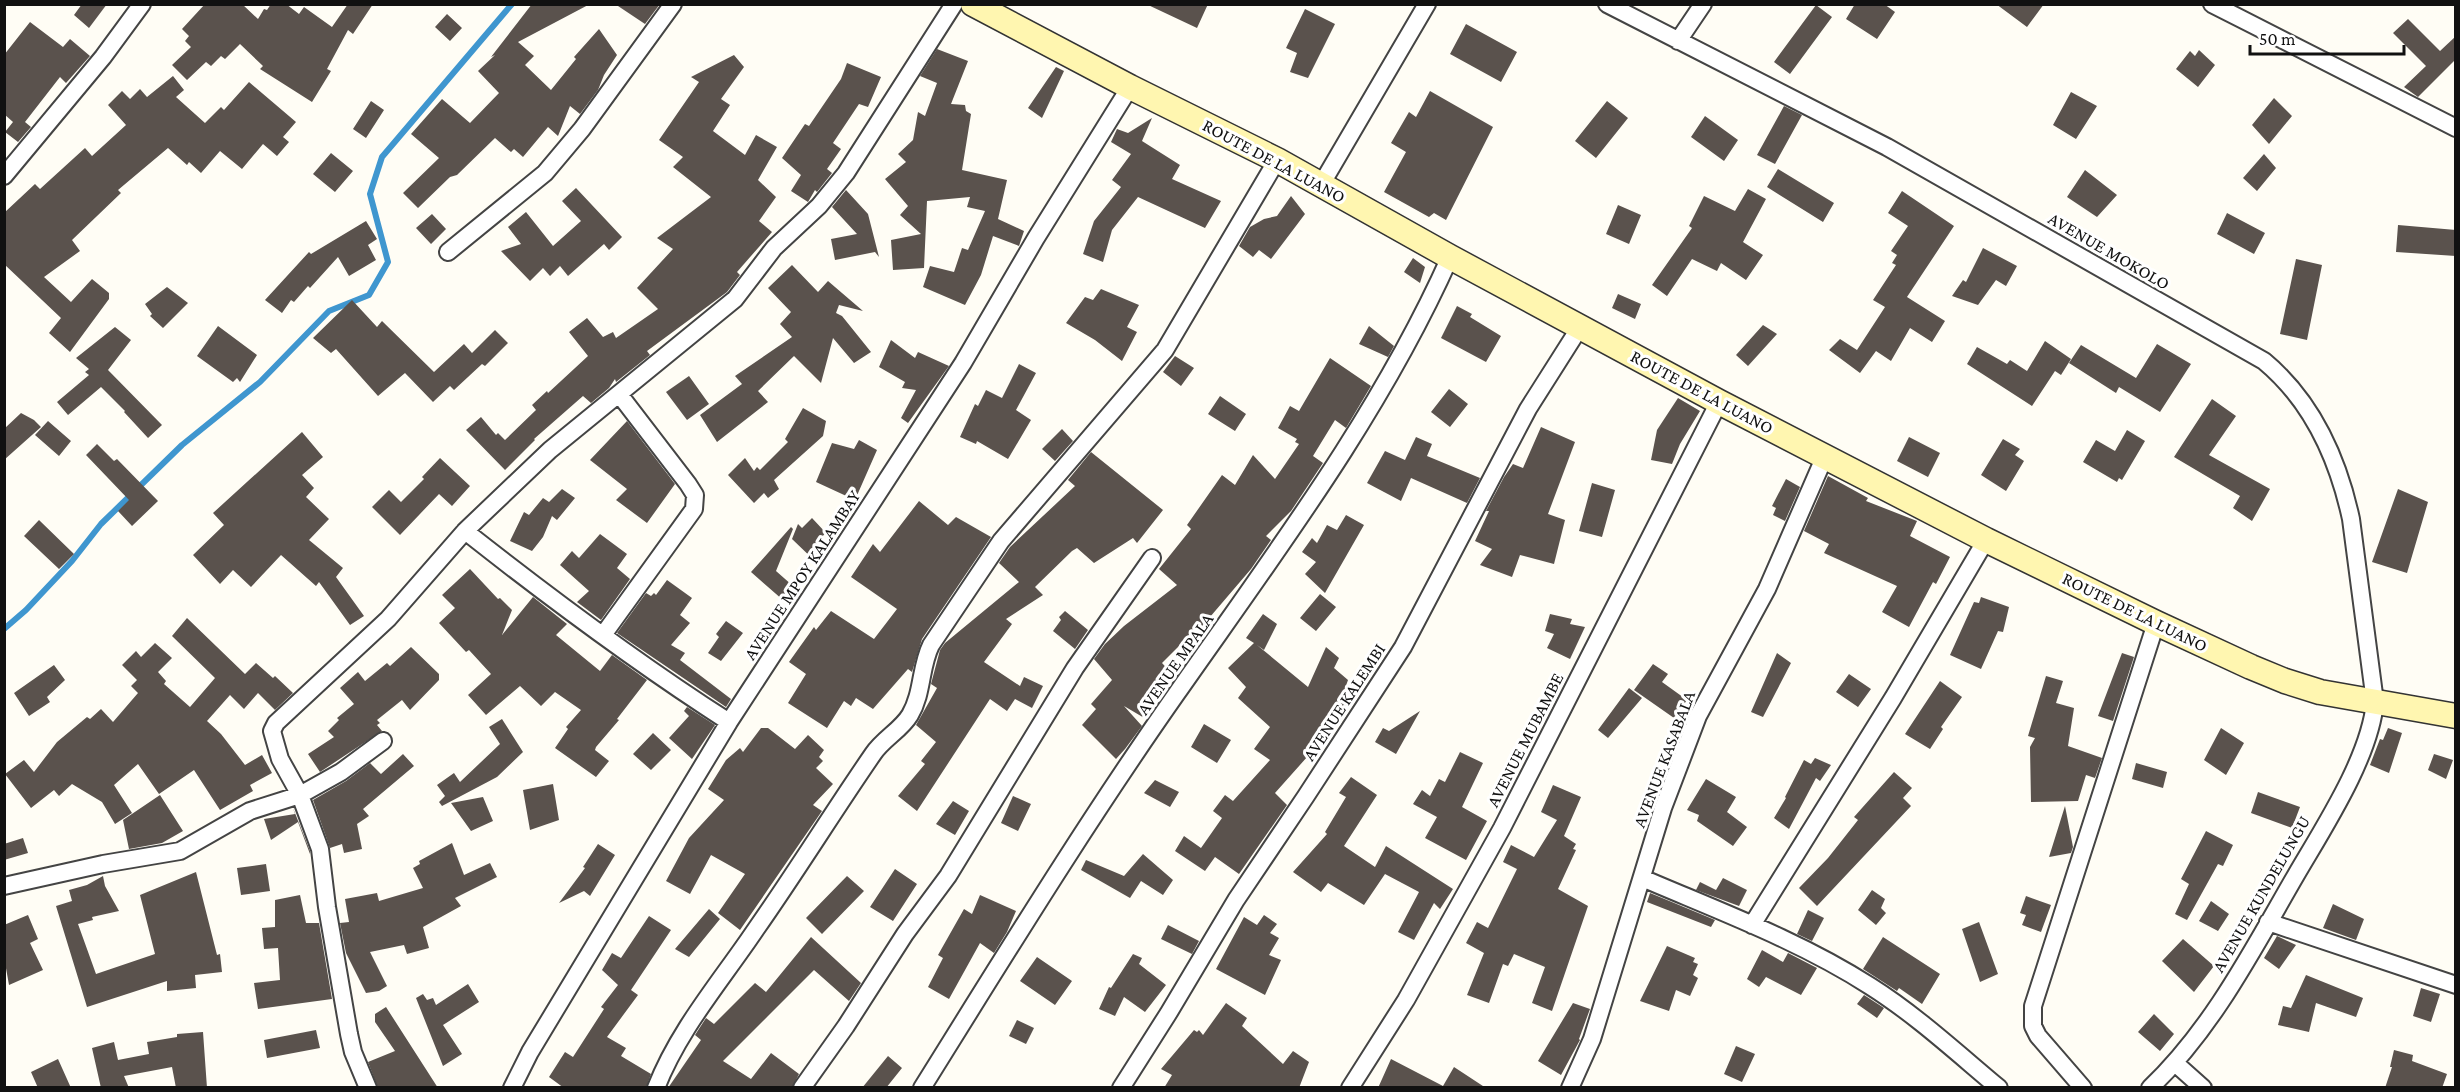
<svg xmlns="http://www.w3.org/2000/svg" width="2460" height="1092" viewBox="0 0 2460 1092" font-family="'Crimson Pro',serif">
	<rect width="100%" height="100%" fill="#fffdf5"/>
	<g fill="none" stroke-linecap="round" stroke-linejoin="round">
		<path stroke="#3f96cf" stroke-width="6" d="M4,629L26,610L72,561L101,524L182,445L260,382L329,311L369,295L388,262L370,194L382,157L512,4"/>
	</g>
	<path fill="#5a524d" d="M82,4H107L89,28L74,15Z
		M205,4H242L258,19L264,9L267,10L271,4H286L299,14L304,7L332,27L348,4H373L353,34L348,30L327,69L331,71L312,102L260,69L263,66L240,44L225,59L221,56L211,66L206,62L187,80L172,65L191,47L185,41L189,36L182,29Z
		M532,4H590L518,42L534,56L525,65L551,90L576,59L574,57L599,29L617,55L604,75L598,90L580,114L570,106L558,136L548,127L523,157L514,149L511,152L495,138L457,175L450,177L418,208L403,193L439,158L411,134L442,99L470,123L499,93L478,71L495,55L491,57Z
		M615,4H660L645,24Z
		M1146,4H1208L1197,28Z
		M1855,4H1884L1895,12L1877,39L1846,19Z
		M1996,4H2044L2027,27Z
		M1816,5L1832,17L1790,74L1774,62Z
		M1305,9L1335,24L1308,78L1290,72L1297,53L1286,48Z
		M447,14L462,28L450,41L435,27Z
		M2408,19L2440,51L2456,36V59L2418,97L2404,87L2426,66L2393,33Z
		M30,22L63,47L70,39L90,56L66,83L60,77L25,122L31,127L18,142L5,132L13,122L4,114V55Z
		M1466,24L1517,52L1501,82L1450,54Z
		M937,49L968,61L951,104L965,105L966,111L971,114L962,170L1007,180L998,219L1024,231L1019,246L993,236L981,275L965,305L923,287L930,266L954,272L962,248L968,250L985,211L967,207L970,197L927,201L924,268L893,270L891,240L921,234L900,215L908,206L885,179L906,162L898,154L913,140L918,112L925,116L937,83L920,76Z
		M2199,50L2215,65L2198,87L2176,69L2190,51L2195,56Z
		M734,55L744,67L721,99L730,105L713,131L745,155L756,135L777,147L758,180L776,197L759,221L772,232L737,272L740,275L727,292L647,351L650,355L616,382L615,379L609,388L591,403L583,396L534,439L535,440L505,470L466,430L481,417L496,435L498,433L505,440L536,410L532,405L547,391L548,393L588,356L569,332L587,318L603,337L613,332L616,338L658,309L637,288L673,249L657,238L711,197L673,167L683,157L659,140L699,82L691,77Z
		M847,63L881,77L868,107L859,104L833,143L841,149L827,169L832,173L817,192L815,190L808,202L791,191L801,175L782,158L805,124L809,126L841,79Z
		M1056,67L1064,71L1042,118L1028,108Z
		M173,76L184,90L176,97L205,123L221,107L224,110L249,82L296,122L283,137L289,142L277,156L263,144L242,169L220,151L201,173L189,162L187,165L168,148L118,190L121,193L72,240L80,251L44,277L71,302L92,279L109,293V299L70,352L49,333L61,318L4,264V213L35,184L40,189L85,148L92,156L126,125L108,105L122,91L130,99L140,89L147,97Z
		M1430,91L1493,127L1446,220L1434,213L1429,217L1384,192L1406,152L1391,143L1409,112L1416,117Z
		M2071,92L2097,106L2076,139L2053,125Z
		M2274,98L2292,116L2269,144L2252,125Z
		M371,101L384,110L366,138L353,129Z
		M1607,101L1628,118L1596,158L1575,141Z
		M1784,106L1802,115L1775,164L1757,155Z
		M1705,116L1738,140L1724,161L1691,137Z
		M1152,118L1142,141L1180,165L1172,179L1221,201L1205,228L1138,197L1112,230L1103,262L1083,254L1094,221L1121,187L1112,180L1131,154L1111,142L1117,129L1128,133Z
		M331,153L353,171L335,192L313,174Z
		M2264,154L2276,168L2257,191L2243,178Z
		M1778,169L1834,203L1823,222L1767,187Z
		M2085,170L2117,195L2097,217L2067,197Z
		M576,188L622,237L609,250L604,244L568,276L560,266L550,276L543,268L530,281L501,251L521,244L508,227L526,212L553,246L581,221L562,201Z
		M1748,189L1766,199L1743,242L1763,255L1746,280L1721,263L1717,271L1692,259L1667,296L1652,285L1692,228L1689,226L1704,196L1735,211Z
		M846,190L868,214L879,257L875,252L835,260L831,239L857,234L832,207Z
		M1902,191L1954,226L1907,297L1945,321L1932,342L1910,328L1891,361L1876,351L1860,373L1829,350L1840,339L1857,350L1885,307L1873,300L1896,265L1892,263L1897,255L1891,251L1908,226L1888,213Z
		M1291,196L1305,214L1271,259L1259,250L1253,257L1239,246L1250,227L1264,219L1277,216Z
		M1618,205L1641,215L1629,244L1606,234Z
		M2227,213L2265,233L2254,254L2217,234Z
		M432,214L446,229L431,244L416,228Z
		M366,221L377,239L368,245L376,260L349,276L338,257L310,288L308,286L294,302L291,300L282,313L265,300L309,252L311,254Z
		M2398,225L2456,230V256L2396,252Z
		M1983,248L2017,266L2006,286L1996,280L1978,305L1952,296L1963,280L1966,282Z
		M1413,258L1425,267L1420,283L1404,272Z
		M2296,259L2322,265L2307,340L2280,334Z
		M792,265L818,292L828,281L863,311L839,305L836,313L842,316L871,352L854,363L833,338L821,383L794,356L758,391L768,402L717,442L700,415L742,384L735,376L792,337L780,324L791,312L768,288Z
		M167,287L188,303L163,328L150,316L152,314L145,304Z
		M1101,289L1139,305L1127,327L1137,332L1122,361L1095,340L1066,323L1085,297L1093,300Z
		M1618,294L1641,304L1635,319L1612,308Z
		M352,300L377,327L382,321L434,372L464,344L472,353L495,330L508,343L485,366L482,364L454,390L450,386L433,402L405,373L378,396L336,349L331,353L313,338Z
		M1457,306L1472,314L1470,317L1501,336L1486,362L1441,338Z
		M1763,325L1777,334L1748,366L1736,355Z
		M218,326L257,355L240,382L237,378L233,382L197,356Z
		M1369,326L1394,346L1388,357L1359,344Z
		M115,327L131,340L108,370L162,425L148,438L124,412L125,411L101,387L68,415L57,402L89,375L85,372L89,369L76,358Z
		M891,340L915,358L918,352L949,366L908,423L901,418L916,390L902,388L905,382L879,367Z
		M2045,341L2071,359L2061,375L2055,371L2032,406L1967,364L1977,347L2007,364L2010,360L2027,371Z
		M2157,344L2191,364L2160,412L2119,387L2116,393L2069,363L2081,345L2136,378Z
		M1175,356L1194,368L1181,386L1163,372Z
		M1330,358L1371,386L1346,428L1335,420L1313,456L1323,463L1291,511L1266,536L1271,540L1251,569L1210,617L1214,622L1210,628L1199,641L1191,634L1162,663L1174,676L1148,702L1154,707L1146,719L1124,706L1142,726L1125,749L1116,759L1082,725L1096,709L1091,704L1112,680L1094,659L1105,644L1124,626L1177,585L1159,569L1191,529L1187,525L1222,475L1235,485L1253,455L1275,479L1299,444L1295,442L1297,439L1278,428L1290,406L1299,411Z
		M1019,364L1036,373L1016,410L1031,420L1008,459L977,441L976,444L960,437L975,404L978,406L986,390L1002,398Z
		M689,376L709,404L687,420L666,392Z
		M1449,389L1468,404L1450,427L1431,412Z
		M1220,396L1246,414L1235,431L1208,414Z
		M1678,398L1700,411L1680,444L1672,464L1651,460L1657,430Z
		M2212,399L2236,416L2209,455L2270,489L2252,521L2233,508L2240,496L2174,457Z
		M803,408L826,421L823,436L774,480L779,489L768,498L764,493L754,503L728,475L745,458L754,471L757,467L760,470L788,442L785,439Z
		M21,413L34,420L41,427L4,460V429Z
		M48,421L71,441L59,456L35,435Z
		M627,421L675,484L647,523L616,500L627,489L590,460Z
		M1541,427L1575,442L1548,514L1565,520L1554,564L1520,555L1512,577L1480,565L1492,549L1475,541L1489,511H1486L1504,477L1513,464L1523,468Z
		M1062,429L1073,441L1055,461L1042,449Z
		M2127,430L2145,441L2122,480L2119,478L2117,482L2083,462L2096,440L2115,451Z
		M302,432L323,457L302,475L314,488L306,497L329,519L309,540L343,568L336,577L364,616L350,625L319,582L316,586L281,555L251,587L233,570L220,584L193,555L224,525L213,513Z
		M1416,437L1432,444L1427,456L1480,478L1467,503L1411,478L1401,501L1367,483L1385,451L1405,460Z
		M1909,437L1940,453L1928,477L1897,461Z
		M2003,439L2020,449L2015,455L2024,461L2006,491L1981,475Z
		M859,440L877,450L855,500L816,482L832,443L854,449Z
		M97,444L114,461L117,459L158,501L132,526L118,511L129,500L86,455Z
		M1091,452L1163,510L1137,543L1133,538L1094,563L1077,548L1072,551L1035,587L1043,595L1006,619L1012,624L984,662L1020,686L1024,677L1043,686L1032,708L1015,699L1007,711L990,699L917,811L898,796L925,764L921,761L936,742L916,725L937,688L931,684L940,650L945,643L1019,582L999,563L1010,547L1075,486L1068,480Z
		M440,458L470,486L452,506L439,494L400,535L372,507L389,490L401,502L424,479L422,477Z
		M1828,476L1868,498L1866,501L1917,521L1910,536L1950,557L1936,584L1933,582L1909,627L1882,612L1897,586L1824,553L1829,544L1804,531Z
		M1786,479L1800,487L1785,521L1773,515L1776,508L1772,506Z
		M1592,483L1615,490L1602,537L1579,531Z
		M562,489L575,498L557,520L552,516L543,537L532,551L510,541L524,512L529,515L543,498L549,502Z
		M2398,489L2428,502L2407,573L2372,562Z
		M919,501L948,525L956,517L991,537L922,639L912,672L908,669L873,709L856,698L851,706L844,701L827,728L788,703L806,674L789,662L814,627L816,630L831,611L874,639L897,609L851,577L873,544L880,552Z
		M1346,515L1364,525L1325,593L1305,574L1316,562L1302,552L1312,538L1317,543L1327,525L1337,530Z
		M812,518L826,533L817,541L827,551L817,563L792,539L798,524L802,528Z
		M39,520L74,554L59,569L24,536Z
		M791,527L793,529L776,571L801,593L791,607L751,572Z
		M600,534L627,554L617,568L630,579L601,620L577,602L589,591L560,565L572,551L579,558Z
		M470,569L498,599L500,598L512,610L502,635L533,597L567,624L556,635L600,671L612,655L647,680L617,719L619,720L596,747L595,750L609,761L596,777L555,748L568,729L566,727L581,710L555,692L541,706L520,686L486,715L468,695L491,674L469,650L466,652L439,623L455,608L442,595Z
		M667,580L692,598L680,615L690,623L671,645L685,653L680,660L731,699L726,707L617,633L646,593L651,596L654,593L656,595Z
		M1320,594L1336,607L1316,631L1300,618Z
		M1981,597L2009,607L2003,632L1998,631L1981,669L1950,655L1974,602L1979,603Z
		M1065,611L1088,630L1075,649L1053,631L1061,620L1059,617Z
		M1263,614L1277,624L1264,650L1257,645L1308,687L1326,647L1339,658L1334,668L1348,680L1342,697L1352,703L1321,736L1324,738L1275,793L1287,805L1239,874L1215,857L1205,871L1175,851L1184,836L1201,848L1222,818L1213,811L1225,795L1233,801L1270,760L1254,749L1270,727L1238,698L1246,687L1228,668L1254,643L1246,638Z
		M1550,614L1572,619L1570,624L1585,627L1570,659L1547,648L1554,634L1545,631Z
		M187,618L245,674L256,663L273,678L275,676L293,693L275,710L258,693L244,709L230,695L207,721L221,734L245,765L262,755L272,773L250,785L253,791L220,810L194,770L159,794L138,764L114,785L132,813L115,824L102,802L72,784L59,796L54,790L31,808L5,774L24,760L34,772L57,742L87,717L90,719L101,709L113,722L138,693L131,686L137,680L122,665L136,651L141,657L155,643L172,658L158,672L166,681L164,684L190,707L215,678L172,636Z
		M726,621L743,633L721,661L708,653L719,637L716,634Z
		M411,647L439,674V680L410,710L402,700L377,720L380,723L377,725L382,731L320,772L308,754L334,737L328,731L339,720L337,718L354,704L340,688L358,672L365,681L387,663L390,666Z
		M1777,653L1791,663L1763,717L1751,712Z
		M2122,653L2134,657L2113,721L2098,716Z
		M1653,664L1668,674L1662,682L1687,700L1674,718L1634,690Z
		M54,665L65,680L47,697L50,702L29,716L14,693Z
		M1849,674L1871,689L1858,707L1836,692Z
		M2046,676L2063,681L2056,703L2074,708L2068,746L2102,758L2095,778L2086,775L2078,801L2031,802L2030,747L2035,738L2028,736Z
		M1940,681L1962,697L1941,727L1943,729L1930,749L1905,734Z
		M1629,688L1642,698L1608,738L1598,730Z
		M687,707L715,725L692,759L669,738L689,716L684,711Z
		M1420,711L1396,754L1375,742L1383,728L1389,731Z
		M502,719L523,752L497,777L442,806L439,802L445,796L437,785L454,773L460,782L500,744L489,727Z
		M1204,724L1231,740L1217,763L1191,747Z
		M761,728H768L795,749L808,735L824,750L819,757L823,761L816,768L833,784L813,805L822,811L740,930L718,913L745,874L711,855L690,894L666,881L689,838L724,800L708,789L726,760L740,748L743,752Z
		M2221,728L2244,743L2226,775L2204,760Z
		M2388,728L2402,733L2389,773L2370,765L2380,739L2383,740Z
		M653,733L671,750L651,770L633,754Z
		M1460,752L1483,763L1462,807L1487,821L1466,860L1425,838L1437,817L1413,804L1422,790L1430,796L1439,779L1445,782Z
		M403,754L414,766L363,809L369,816L357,824L362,849L344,853L342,844L330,848L313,800L346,781L370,763L381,774Z
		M2434,754L2453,760L2446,779L2428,770Z
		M1815,758L1831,765L1820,781L1816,778L1789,829L1774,818L1786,798L1785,797L1804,760L1811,764Z
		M2136,763L2167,772L2163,788L2132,779Z
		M1894,772L1912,788L1903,798L1911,806L1817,906L1799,888L1828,858L1858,820L1854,817Z
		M1351,777L1377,795L1344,846L1375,867L1386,846L1453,889L1440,909L1434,903L1414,940L1398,932L1419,892L1385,874L1364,905L1328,883L1321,892L1293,872L1327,834L1325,832L1346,797L1339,793Z
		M1706,779L1736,797L1727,812L1747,827L1733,846L1697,821L1699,815L1687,810Z
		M1155,780L1179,792L1170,807L1144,793Z
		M553,784L559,820L530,830L523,790Z
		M1553,785L1581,797L1564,836L1576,844L1573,849L1576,850L1558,889L1588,906L1552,1011L1532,1003L1545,967L1514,954L1508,966L1503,964L1489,1003L1467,995L1484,953L1466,943L1477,922L1488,928L1517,869L1503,862L1511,845L1534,857L1557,820L1541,812Z
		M2258,792L2300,807L2292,828L2251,813Z
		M160,795L183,831L162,843L129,849L123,820Z
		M1013,796L1031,804L1018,831L1001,823Z
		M483,797L493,821L471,831L451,803Z
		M953,801L969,811L955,835L936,824Z
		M2065,806L2073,847L2071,853L2049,857Z
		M293,808L310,851V854L298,822L271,840L264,819L295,814Z
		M2206,831L2233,845L2223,866L2218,864L2187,920L2175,914L2189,884L2181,879Z
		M23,838L28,853L4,860V844Z
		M452,843L464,875L490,863L497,877L455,898L461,906L423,927L429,948L407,954L404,945L370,952L387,986L379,991L366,993L346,953L340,923L349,922L345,899L377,893L379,901L423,888L413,868L420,864L419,861Z
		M598,844L615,855L590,896L584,891L559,903L585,868L583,867Z
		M1143,854L1173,880L1163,895L1141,881L1130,898L1081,870L1086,860L1124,876Z
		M266,864L270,891L241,895L237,868Z
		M895,869L917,884L893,921L870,907Z
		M196,872L217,955L220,954L222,972L195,975L196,988L167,991V981L87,1007L56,906L72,901L69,890L87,885L103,876L105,886L119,911L92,917L93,920L78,924L96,974L155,954L140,895Z
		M847,876L864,891L822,934L806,918Z
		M1723,878L1747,890L1739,906L1696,890L1700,882L1716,890Z
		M1872,890L1885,899L1881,908L1886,913L1876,925L1858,910Z
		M1650,893L1667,900L1715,920L1711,927L1647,902Z
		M300,895L306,923H319L332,999L258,1009L254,983L280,980L278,948L264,949L262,928L275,927V900Z
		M980,895L1016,911L1007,932L994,953L980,943L949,999L928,987L943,958L938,955L964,909L972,914Z
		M2026,896L2051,905L2041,932L2022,925L2026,915L2020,913Z
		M2211,901L2229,914L2218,931L2199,921Z
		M2333,904L2364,919L2356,940L2323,928Z
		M709,909L720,919L689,957L675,949Z
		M1808,910L1824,918L1812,941L1797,934Z
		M28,915L38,939L30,943L43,970L9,985L4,957V925Z
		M1264,915L1277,924L1270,933L1279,938L1269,955L1281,960L1265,995L1216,969L1244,917L1257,925Z
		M649,916L671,930L631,990L638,995L607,1037L626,1048L621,1056L651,1074L646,1088H564L549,1077L565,1052L573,1057L604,1009L601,1007L618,985L602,970L612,953L621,958Z
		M1979,922L1998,974L1980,982L1962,929Z
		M1168,925L1199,941L1192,954L1161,939Z
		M2277,936L2296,945L2279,969L2264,958Z
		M811,937L861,983L849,1001L814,970L723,1061L751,1079L771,1053L799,1074L792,1088H668L701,1040L695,1035L706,1018L714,1024L755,983L766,992Z
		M1883,937L1940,974L1922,1004L1899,988L1897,991L1863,969Z
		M2183,939L2214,966L2194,992L2162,961Z
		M1667,946L1695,958L1693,962L1698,964L1693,975L1698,978L1690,996L1676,990L1669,1011L1640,1001Z
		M1762,950L1783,962L1788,953L1817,968L1801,995L1766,977L1759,987L1747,979Z
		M1133,954L1142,958L1139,964L1166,985L1145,1012L1124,997L1115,1016L1099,1009L1109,987L1111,988Z
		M1037,957L1072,981L1055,1005L1020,981Z
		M2306,975L2363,998L2356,1017L2316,1003L2309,1032L2278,1025L2283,1006L2291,1008Z
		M468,984L479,1002L443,1025L462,1054L443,1066L416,998L423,994L427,1000L433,998L436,1005Z
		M2421,988L2440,994L2431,1022L2413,1016Z
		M1864,995L1884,1008L1877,1018L1857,1004Z
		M1226,1003L1247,1018L1242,1026L1283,1064L1293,1051L1309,1062L1299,1088H1164L1172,1075L1161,1069L1194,1030L1197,1032L1199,1030L1203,1035Z
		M1573,1003L1590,1009L1579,1039L1580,1040L1561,1075L1538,1061Z
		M386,1007L438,1088H378L368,1062L395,1051L375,1022V1014Z
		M2154,1014L2174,1034L2160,1051L2138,1032Z
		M1017,1020L1034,1028L1026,1044L1009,1036Z
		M316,1030L320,1048L267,1058L264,1040Z
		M203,1032L207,1088H176L172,1067L124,1076L129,1088H101L92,1048L114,1042L118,1060L149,1054L147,1042L177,1037V1034Z
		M1736,1046L1755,1054L1742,1082L1724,1074Z
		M2394,1050L2413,1055L2412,1061L2447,1074L2442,1088H2385L2392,1067H2390Z
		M888,1056L902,1068L886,1088H862Z
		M58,1059L71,1088H38L31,1072Z
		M1391,1059L1443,1086L1454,1067L1486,1088H1378Z"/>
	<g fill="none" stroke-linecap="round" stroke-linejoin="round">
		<defs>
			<path id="street" d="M1607,4L1887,147L2264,361C2312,401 2338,459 2351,519L2375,702C2370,757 2324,827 2296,875C2253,949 2213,1028 2150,1088
				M2212,4L2456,128
				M1678,41L1703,4
				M4,176L103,57L142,4
				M1321,185L1427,4
				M448,252L545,173L582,129L673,4
				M465,531C550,598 637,663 729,722
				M603,635L694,509L695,495L688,484L619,394
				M1642,878C1719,911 1800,941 1870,986C1916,1015 1957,1053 1999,1088
				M4,886L103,864L180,851L250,811L300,795L341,772L383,741
				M2268,922L2456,985
				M1752,925L1893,698L1986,540
				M2175,1063L2203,1088
				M368,1088L353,1052L349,1034L327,907L320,849L300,795L280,759L272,731L276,723L388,619L465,531L550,450L735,299L774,248L819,206L846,173L954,4
				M512,1088L530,1052L729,722L963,363L1036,238L1130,87
				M656,1088C679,1029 721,981 756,929C796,872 833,812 873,754C883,739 901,730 910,715C923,693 920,667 931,645L1001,541L1165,350L1277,160
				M802,1088L846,1026L905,934L948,876L1075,668L1152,558
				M922,1088C1005,955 1087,821 1177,693C1275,553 1380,414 1450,257
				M1121,1088L1168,1014L1236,900L1306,796L1403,647L1528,409L1580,327
				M1350,1088L1406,1000L1502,828L1719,402
				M1570,1088L1592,1039L1663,808L1698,716L1767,589L1825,456
				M2083,1088L2038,1036L2033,1026V1006L2156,623"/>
			<path id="secondary" d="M973,4L1130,87L1277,160L1450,257L1719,402L1986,540L2156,623L2251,667L2285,681L2320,692L2456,716"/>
		</defs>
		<use href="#street" stroke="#444" stroke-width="20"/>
		<use href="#secondary" stroke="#333" stroke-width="27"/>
		<use href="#street" stroke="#fff" stroke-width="16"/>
		<use href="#secondary" stroke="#fff6b0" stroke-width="24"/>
	</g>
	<g text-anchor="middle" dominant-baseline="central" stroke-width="6" stroke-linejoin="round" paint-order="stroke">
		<g font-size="18" fill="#111" stroke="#fff">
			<text transform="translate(1274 161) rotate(28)">ROUTE DE LA LUANO</text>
			<text transform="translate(2109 251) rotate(30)">AVENUE MOKOLO</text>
			<text transform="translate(1702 392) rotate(28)">ROUTE DE LA LUANO</text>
			<text transform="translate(802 575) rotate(-57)">AVENUE MPOY KALAMBAY</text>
			<text transform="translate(2135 612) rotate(26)">ROUTE DE LA LUANO</text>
			<text transform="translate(1175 664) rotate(-55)">AVENUE MPALA</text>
			<text transform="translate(1344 702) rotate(-57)">AVENUE KALEMBI</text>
			<text transform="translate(1525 740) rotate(-63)">AVENUE MUBAMBE</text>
			<text transform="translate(1664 759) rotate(-69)">AVENUE KASABALA</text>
			<text transform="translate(2261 894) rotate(-60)">AVENUE KUNDELUNGU</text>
		</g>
	</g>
	<rect width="2460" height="1092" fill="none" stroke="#111111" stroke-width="12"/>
	<path d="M2250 45v9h154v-9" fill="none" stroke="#111111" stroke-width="3"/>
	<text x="2259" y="45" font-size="18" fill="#111111" stroke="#ffffff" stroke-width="4.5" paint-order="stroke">50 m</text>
</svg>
